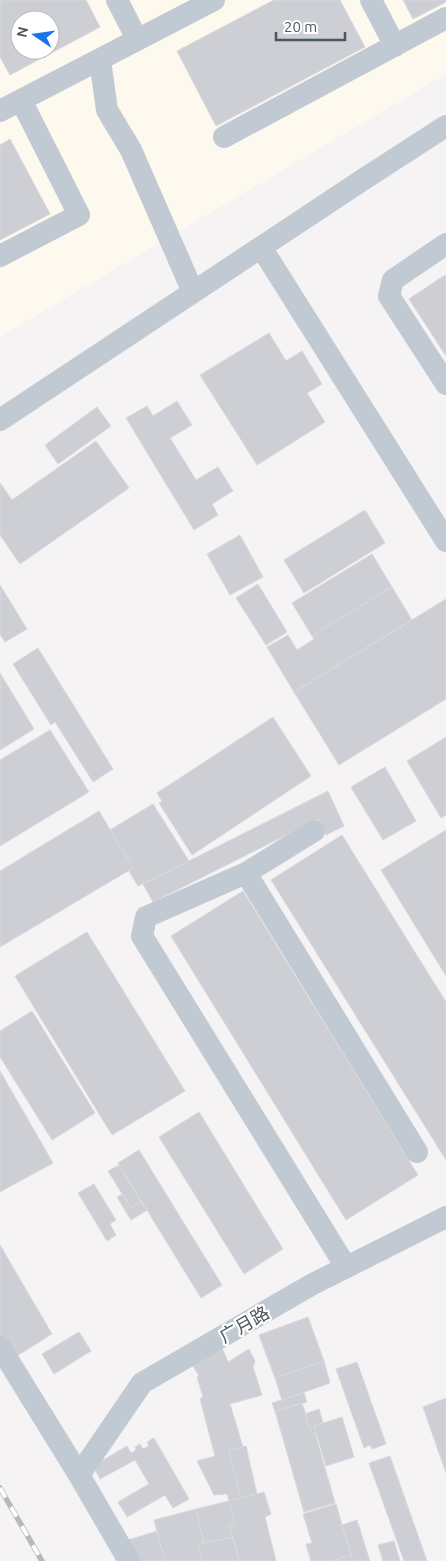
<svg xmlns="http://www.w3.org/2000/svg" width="446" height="1561" viewBox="0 0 446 1561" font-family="Ubuntu,'Noto Sans SC',sans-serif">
	<rect width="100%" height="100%" fill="#f5f3f3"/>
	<path fill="#fdf9ef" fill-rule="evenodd" d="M0,0H446V74L0,337ZM20,20H50V50H20Z"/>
	<path fill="#cdcfd5" stroke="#d7d9de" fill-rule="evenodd" d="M0,0H86L100,27L10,75L0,57ZM20,20H50V50H20Z
		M274,0H340L365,47L216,126L177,51Z
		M403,0H446V2L413,19Z
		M10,139L50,214L0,240V145Z
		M445,275L446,277V356L409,299Z
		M269,333L286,361L302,351L322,384L307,393L325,422L257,465L200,375Z
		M177,401L192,425L170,438L196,480L218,467L233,491L212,504L218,515L194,530L126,418L147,406L153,416Z
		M97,407L111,426L58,464L45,445Z
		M96,441L129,488L20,564L0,535V483L12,500Z
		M365,510L385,543L304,593L284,560Z
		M240,535L263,577L230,595L207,554Z
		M372,554L392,587L312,636L292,603Z
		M258,584L287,632L266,645L236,598Z
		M0,585L27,629L5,642L0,634Z
		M392,587L412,620L294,692L267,647L288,635L297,650L314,639L312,636Z
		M446,599V699L339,765L294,692Z
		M38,648L113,769L93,782L55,722L51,725L13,664Z
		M0,673L34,729L0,750Z
		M273,717L311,776L192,855L159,803L162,801L157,793Z
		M50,730L89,792L0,846V760Z
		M446,737V815L441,818L407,761Z
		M385,767L416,821L383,840L351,787Z
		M328,791L344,826L326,835L318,819L153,902L143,884Z
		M153,804L189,861L138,886L129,871L133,868L110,830Z
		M99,811L133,868L0,947V871Z
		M446,830V976L381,870Z
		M342,835L446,1002V1160L271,880Z
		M243,891L418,1175L346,1220L171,936Z
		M87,932L185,1091L112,1135L15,976Z
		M32,1011L95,1113L52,1140L0,1057V1031Z
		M0,1071L53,1163L0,1192Z
		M199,1112L283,1249L244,1274L159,1137Z
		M139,1150L222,1285L201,1298L118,1163Z
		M119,1165L141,1202L131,1208L108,1171Z
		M94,1184L116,1220L110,1224L116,1235L107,1241L78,1193Z
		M123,1194L131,1208L141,1202L147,1210L131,1220L117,1197Z
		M0,1245L52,1334L12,1359L0,1339Z
		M308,1317L324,1361L275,1378L259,1335Z
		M79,1332L91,1351L54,1374L42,1354Z
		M222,1348L228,1362L249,1349L255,1361L253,1367L262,1395L230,1404L243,1447L229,1451L241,1498L229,1501L227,1494L214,1495L197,1461L215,1456L200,1399L203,1397L197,1377L199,1376L191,1363Z
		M324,1361L330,1383L282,1400L275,1378Z
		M357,1362L386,1444L372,1449L370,1445L364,1448L336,1369Z
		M304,1393L307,1402L275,1411L272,1403Z
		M446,1398V1473L423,1407Z
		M302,1403L312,1434L315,1433L335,1503L304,1512L275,1411Z
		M319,1409L323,1423L314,1426L316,1433L312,1434L305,1414Z
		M342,1417L354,1457L326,1466L314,1426Z
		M154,1438L189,1499L173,1508L165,1495L127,1517L118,1502L149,1484L135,1460L100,1479L93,1466L127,1446L131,1453L136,1450L135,1447L140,1444L143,1449L149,1446L147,1442Z
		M246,1446L257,1494L241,1498L229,1451Z
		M390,1456L427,1561H404L369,1463Z
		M264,1492L271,1514L265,1517L276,1561H239L229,1525L235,1523L229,1501Z
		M229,1501L235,1523L229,1525L233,1537L204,1543L196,1509Z
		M336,1504L351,1555L332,1561H311L306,1544L312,1543L303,1514Z
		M196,1509L204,1543L198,1544L202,1561H165L154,1520Z
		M357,1520L370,1561H353L351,1555L342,1525Z
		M157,1531L165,1561H133L122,1542Z
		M233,1537L239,1561H202L198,1544Z
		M394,1541L400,1561H383L378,1545Z
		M351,1555L353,1561H332Z"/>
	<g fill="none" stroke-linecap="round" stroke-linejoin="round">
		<path stroke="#c1cad2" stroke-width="22" d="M117,0L137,39
			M371,0L395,46
			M100,60L107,110L131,150L193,292
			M0,111L214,0
			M224,137L446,18
			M446,244L393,280L389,296L446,384
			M261,247L446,541
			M0,256L79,215L21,100
			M0,420L364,179L446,126
			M314,831L246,873L146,917L142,936L346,1267
			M246,873L417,1152
			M0,1347L79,1475L129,1561
			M79,1475L142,1383L311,1285L446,1217"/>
		<defs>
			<path id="rail" d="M0,1488L42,1561"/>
		</defs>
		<use href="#rail" stroke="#b5b8bd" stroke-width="5.5"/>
		<use href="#rail" stroke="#fff" stroke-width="4" stroke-dasharray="11" stroke-linecap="butt"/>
	</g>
	<g text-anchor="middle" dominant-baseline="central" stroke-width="4.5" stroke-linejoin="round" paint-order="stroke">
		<g font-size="18" fill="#4a5661" stroke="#fff">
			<text transform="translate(244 1324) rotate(-30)">广月路</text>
		</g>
	</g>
	<g transform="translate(35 35) rotate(283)"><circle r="24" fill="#ffffff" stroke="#b7bbc0"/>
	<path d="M0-4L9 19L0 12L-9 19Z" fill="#1a73e8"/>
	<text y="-8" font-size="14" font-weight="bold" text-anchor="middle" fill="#4a5661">N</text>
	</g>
	<path d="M276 32v8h69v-8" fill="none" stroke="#4a5661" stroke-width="2.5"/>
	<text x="284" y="32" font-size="15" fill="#4a5661" stroke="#ffffff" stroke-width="4" paint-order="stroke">20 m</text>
</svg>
